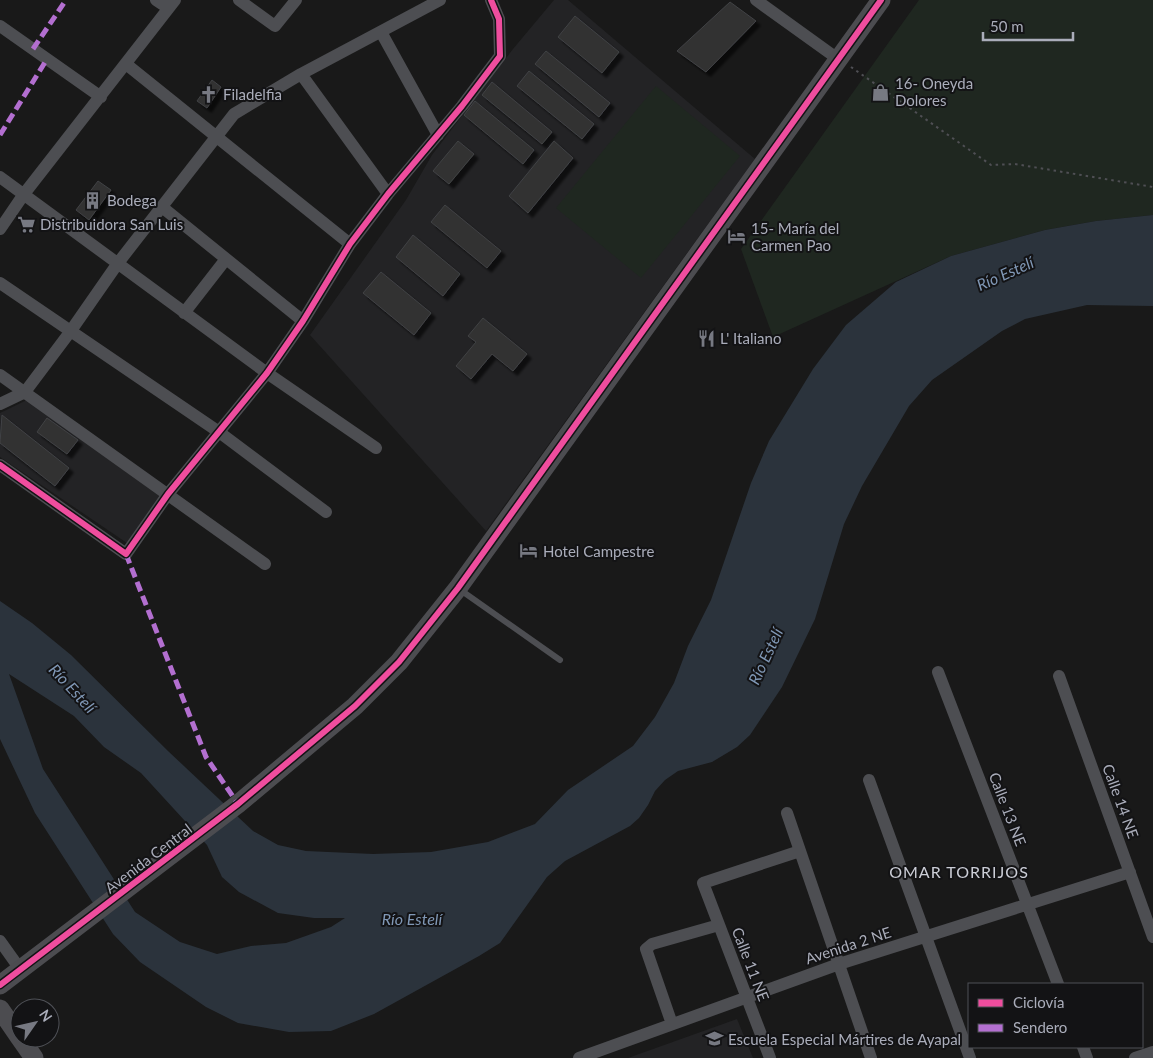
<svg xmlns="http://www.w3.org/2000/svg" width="1153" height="1058" viewBox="0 0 1153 1058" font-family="Lato,sans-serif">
	<defs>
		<filter id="shadow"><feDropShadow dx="4.5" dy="4.5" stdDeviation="1" flood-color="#0009"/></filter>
	</defs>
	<rect width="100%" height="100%" fill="#191919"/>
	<path fill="#232325" d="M554,0H568L755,159L486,531L310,335L406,200L432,155L513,49Z
		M27,400L160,495L127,543L0,457V413Z
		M737,1019L753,1058H628Z"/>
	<path fill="#1f2720" d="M919,0H1153V215L1096,221L1045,230L951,256L773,337L741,249Z
		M656,86L740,156L641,278L556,208Z"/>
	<path fill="#2b333c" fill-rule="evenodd" d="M1153,215V306L1087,305L1025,319L1002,331L932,380L909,406L862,486L844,524L815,619L782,687L750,735L737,747L712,762L678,771L665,780L655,791L648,805L639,818L630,826L565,861L547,877L500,943L479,956L374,1014L331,1031L289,1032L238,1023L206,1007L140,962L113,934L35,813L0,739V601L32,623L71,655L168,751L253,831L278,845L306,851L373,854L431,852L488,842L535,824L568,790L633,746L655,717L674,683L688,646L711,600L751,483L769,441L813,369L846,325L896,282L951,256L1045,230L1096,221ZM9,674L74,716L104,747L141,773L207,845L222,877L239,892L278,913L314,918H345L331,927L286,943L251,946L217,954L180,942L135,912L43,769Z"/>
	<path fill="#313131" stroke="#414245" filter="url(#shadow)" d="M730,2L756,21L706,72L677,51Z
		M575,16L619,52L602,73L558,37Z
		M546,51L610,103L599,117L535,64Z
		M529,71L594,124L582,139L517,86Z
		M212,80L221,87L207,108L197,101Z
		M492,82L552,132L542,144L482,95Z
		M475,101L534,150L523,164L464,115Z
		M458,141L474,154L449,184L433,171Z
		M554,141L573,158L528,213L509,196Z
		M98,181L111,190L89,220L76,210Z
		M445,205L501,251L487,268L431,222Z
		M413,235L460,274L443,296L396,257Z
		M381,272L431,313L414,335L363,293Z
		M483,318L527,354L513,371L492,354L471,379L456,366L476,342L468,336Z
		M2,415L69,468L55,486L0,443Z
		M47,418L78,440L67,454L37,432Z"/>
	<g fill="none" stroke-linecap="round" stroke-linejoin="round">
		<path stroke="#4f4f54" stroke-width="2" stroke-dasharray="2.5 4" stroke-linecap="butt" d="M851,67L991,165L1015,164L1153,187"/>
		<path stroke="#4d4e52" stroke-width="6" d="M459,589L560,660"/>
		<path stroke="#4d4e52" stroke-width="12" d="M156,0L168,8
			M239,0L275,26L296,0
			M756,0L838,59
			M0,26L101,97
			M381,32L438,135
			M126,64L350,244
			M301,74L388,194
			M0,177L267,373L376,448
			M162,207L303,321
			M0,229L24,194L175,0
			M0,283L219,432L326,512
			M184,313L226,259
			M0,375L265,564
			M0,404L25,392L70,332L118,263L234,114L301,74L440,0
			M0,465L126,554L168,494L267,373L303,321L350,244L388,194L462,106L500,56L499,19L491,0
			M938,672L1058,984
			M1059,676L1153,937
			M869,780L970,1058
			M787,813L871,1058
			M0,941L20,969
			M672,1024L646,949L652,944L719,925
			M1083,1047L1087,1058
			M579,1058L839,964L1130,872
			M770,1058L703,883L800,851
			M1135,1058L1153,1052"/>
		<path stroke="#4c4c50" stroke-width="19" d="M0,985L238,804L355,706L399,662L458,588L881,0
			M0,1009L20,1038
			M20,1038L34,1058"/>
		<path stroke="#b36fd0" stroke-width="5" stroke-dasharray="10 5" stroke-linecap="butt" d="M33,49L66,0
			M0,135L47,59
			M126,554L206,757L238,804"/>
		<defs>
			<path id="cycleway" d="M0,465L126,554L168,494L267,373L303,321L350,244L388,194L462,106L500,56L499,19L491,0
				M0,985L238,804L355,706L399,662L458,588L881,0"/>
		</defs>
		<use href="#cycleway" stroke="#131315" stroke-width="9"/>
		<use href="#cycleway" stroke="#ef4d9e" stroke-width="6"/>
	</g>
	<defs>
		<symbol id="shop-bare" viewBox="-9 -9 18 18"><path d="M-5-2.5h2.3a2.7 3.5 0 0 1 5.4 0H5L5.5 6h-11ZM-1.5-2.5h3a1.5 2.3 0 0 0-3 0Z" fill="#777982" stroke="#131315" stroke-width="2.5" paint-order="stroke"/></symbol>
		<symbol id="church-bare" viewBox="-9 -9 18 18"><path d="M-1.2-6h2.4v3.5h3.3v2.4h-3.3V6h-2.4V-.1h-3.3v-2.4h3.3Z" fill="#777982" stroke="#131315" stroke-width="2.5" paint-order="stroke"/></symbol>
		<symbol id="building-bare" viewBox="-9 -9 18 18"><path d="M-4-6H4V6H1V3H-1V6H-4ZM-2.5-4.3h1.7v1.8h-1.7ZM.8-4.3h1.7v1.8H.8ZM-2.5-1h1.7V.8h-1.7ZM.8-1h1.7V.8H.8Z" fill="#777982" stroke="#131315" stroke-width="2.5" paint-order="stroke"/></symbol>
		<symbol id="supermarket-bare" viewBox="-9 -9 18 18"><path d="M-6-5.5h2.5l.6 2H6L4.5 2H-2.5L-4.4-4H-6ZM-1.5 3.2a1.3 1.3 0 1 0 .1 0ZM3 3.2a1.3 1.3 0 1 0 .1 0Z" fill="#777982" stroke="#131315" stroke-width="2.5" paint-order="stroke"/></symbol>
		<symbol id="hotel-bare" viewBox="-9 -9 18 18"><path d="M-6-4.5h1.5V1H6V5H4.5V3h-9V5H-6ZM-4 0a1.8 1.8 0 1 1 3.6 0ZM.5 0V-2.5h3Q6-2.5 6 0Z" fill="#777982" stroke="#131315" stroke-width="2.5" paint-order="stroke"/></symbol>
		<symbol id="restaurant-bare" viewBox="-9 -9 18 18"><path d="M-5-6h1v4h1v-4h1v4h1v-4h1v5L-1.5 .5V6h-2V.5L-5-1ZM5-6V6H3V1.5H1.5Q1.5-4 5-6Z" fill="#777982" stroke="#131315" stroke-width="2.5" paint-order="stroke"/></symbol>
		<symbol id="school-bare" viewBox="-9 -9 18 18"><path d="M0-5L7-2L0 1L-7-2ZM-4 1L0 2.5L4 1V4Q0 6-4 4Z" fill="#777982" stroke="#131315" stroke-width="2.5" paint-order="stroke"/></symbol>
	</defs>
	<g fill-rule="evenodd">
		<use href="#shop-bare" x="868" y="80" width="25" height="25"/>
		<use href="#church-bare" x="196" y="82" width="25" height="25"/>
		<use href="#building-bare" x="80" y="188" width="25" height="25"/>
		<use href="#supermarket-bare" x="14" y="212" width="25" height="25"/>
		<use href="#hotel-bare" x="724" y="224" width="25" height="25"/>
		<use href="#restaurant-bare" x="694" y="326" width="25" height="25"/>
		<use href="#hotel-bare" x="516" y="538" width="25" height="25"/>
		<use href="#school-bare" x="702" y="1026" width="25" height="25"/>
	</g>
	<g text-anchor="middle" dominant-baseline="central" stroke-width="4" stroke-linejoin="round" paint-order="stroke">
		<g font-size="15" fill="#aaadba" stroke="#131315" text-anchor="start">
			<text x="895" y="83">16- Oneyda<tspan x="895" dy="17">Dolores</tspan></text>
			<text x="223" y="94">Filadelfia</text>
			<text x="107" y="200">Bodega</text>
			<text x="40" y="224">Distribuidora San Luis</text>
			<text x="751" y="228">15- María del<tspan x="751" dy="17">Carmen Pao</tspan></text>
			<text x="720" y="338">L' Italiano</text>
			<text x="543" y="551">Hotel Campestre</text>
			<text x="728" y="1039">Escuela Especial Mártires de Ayapal</text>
		</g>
		<g font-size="15" fill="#aaadba" stroke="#131315">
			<text transform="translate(1121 801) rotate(70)">Calle 14 NE</text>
			<text transform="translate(1008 809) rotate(69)">Calle 13 NE</text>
			<text transform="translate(148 858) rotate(-37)">Avenida Central</text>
			<text transform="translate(848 945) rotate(-18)">Avenida 2 NE</text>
			<text transform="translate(751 964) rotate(69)">Calle 11 NE</text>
		</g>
		<g font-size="16" font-style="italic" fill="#8098b6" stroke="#131315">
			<text transform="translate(1005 273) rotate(-24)">Río Estelí</text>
			<text transform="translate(765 656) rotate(-65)">Río Estelí</text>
			<text transform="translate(73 688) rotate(47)">Río Estelí</text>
			<text x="412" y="918">Río Estelí</text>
		</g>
		<g font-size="16" letter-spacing="1" fill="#cbcdd6" stroke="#131315">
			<text x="959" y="871">OMAR TORRIJOS</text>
		</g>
	</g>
	<rect x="968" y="983" width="175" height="65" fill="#131315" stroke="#4f5157"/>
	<rect x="978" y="999" width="25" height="8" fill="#ef4d9e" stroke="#4f5157"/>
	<text x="1013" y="1008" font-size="15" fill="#aaadba">Ciclovía</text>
	<rect x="978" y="1024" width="25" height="8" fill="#b36fd0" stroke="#4f5157"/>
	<text x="1013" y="1033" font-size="15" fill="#aaadba">Sendero</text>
	<g transform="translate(35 1023) rotate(56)"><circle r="24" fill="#131315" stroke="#4f5157"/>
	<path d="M0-4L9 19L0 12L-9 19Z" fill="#777982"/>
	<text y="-8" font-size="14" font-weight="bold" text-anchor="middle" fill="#aaadba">N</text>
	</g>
	<path d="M983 32v8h90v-8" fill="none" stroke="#aaadba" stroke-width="2.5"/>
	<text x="990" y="32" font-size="15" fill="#aaadba" stroke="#131315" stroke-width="4" paint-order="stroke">50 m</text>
</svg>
